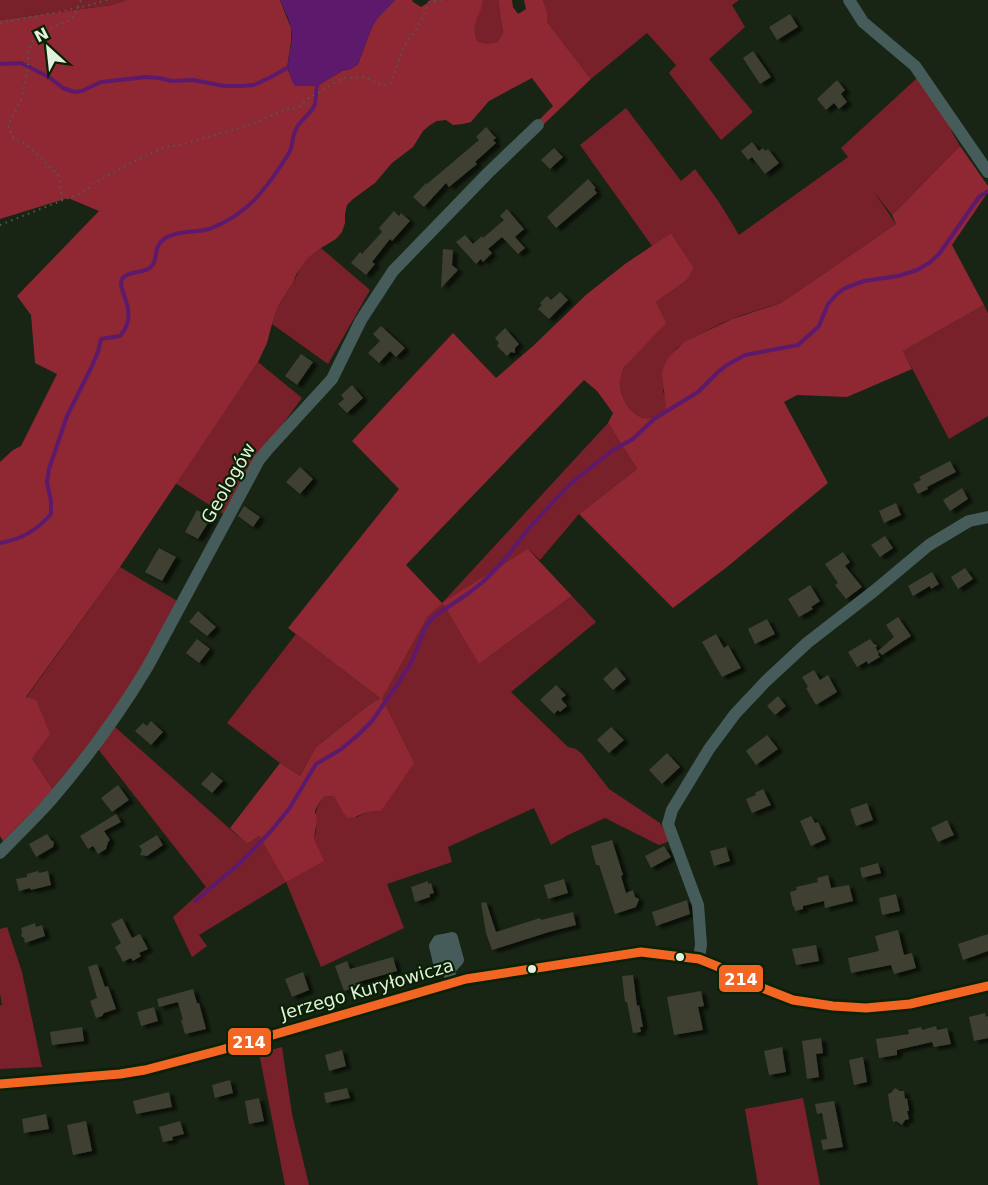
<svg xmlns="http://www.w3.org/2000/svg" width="988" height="1185" viewBox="0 0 988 1185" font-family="'DejaVu Sans',sans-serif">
	<defs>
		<filter id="shadow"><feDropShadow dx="5" dy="3" stdDeviation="1.5" flood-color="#0009"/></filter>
	</defs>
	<rect width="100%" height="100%" fill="#182414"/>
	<path fill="#79212a" d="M0,0H127L112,5L0,20Z
		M483,0H498L503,33L497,42L487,44L477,41C470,21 480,18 483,0Z
		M543,0H739L732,5L745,27L709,59L753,112L721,140L669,73L676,65L647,33L591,79L547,22V12Z
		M917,78L949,124L952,132L960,146L892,215L874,192L896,224L781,303L742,315L722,323L685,342L676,349L663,391L666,400L667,409C662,412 656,417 650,418C634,421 621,399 620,386C620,382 620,379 620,376L656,302L687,280L694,268L671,233L652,246L580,145L626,108L681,181L695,169L719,202L739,235L848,157L841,148Z
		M321,248L370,290L328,364L272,324L278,306L293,283L301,267L307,259Z
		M984,305L988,313V416L949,439L903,351Z
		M258,362L302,398L248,471L225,515L175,483Z
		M608,423L637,469L579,514L540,560L528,549L479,664L572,596L596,622L511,692L568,747L576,749L582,754L609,789L660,823L670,841L659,845L605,818L568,835L551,845L534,808L448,847L452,862L387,884L404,928L321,967L286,882L199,935L207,946L192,957L173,917L206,887L98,749L115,727L247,844L259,836L287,882C295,869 307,855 313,841C322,823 308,814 325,796L334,795L342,811L357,817L372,810L382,699L428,616L442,603Z
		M120,567L179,602L126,696L53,790L32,758L26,698Z
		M296,634L380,698L366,707L316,747L300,776L280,763L227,723Z
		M7,927L22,972L42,1067L0,1069V1005H2L0,994V929Z
		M282,1047L292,1114L309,1185H285L259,1053Z
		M803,1098L820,1185H758L745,1109Z"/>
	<path fill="#8f2832" d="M127,0H280L291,28V42L287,68L295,86H317L342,71L351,69L358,64L372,27L377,18L395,0H412L413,2L421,7L429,2L430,0H483C481,18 470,21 477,41L487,44L497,42L503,33L498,0H512L513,7L518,14L526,9L524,0H543L547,12V22L591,79L542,126L539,120L553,106L532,78L489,101L471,122L463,124L453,125L446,120L437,121L430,125L423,131L413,147L392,163L375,183L353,199L347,205L345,214V223L342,232L336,239L321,248L307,259L296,275L293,283L278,306L272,324L267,343L258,362L120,567L26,697L36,700L50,734L32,758L53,790L3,841L0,836V462L13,450L21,446L57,374L35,363L31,315L17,296L99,211L68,198L0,219V20L112,5Z
		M960,146L988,186V192L952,245L984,305L903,351L912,369L847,397L797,395L784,402L828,483L727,567L673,608L579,514L637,469L608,423L613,413L597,391L584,380L406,565L442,603L528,549L572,596L479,664L443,603L428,616L382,699L414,763L381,811C366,809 362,817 348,818L342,811L334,796H325L319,803L315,811L317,820L314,839L324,861L286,882L259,836L247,844L230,828L280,763L300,776L316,747L366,707L380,698L288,628L399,489L352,441L453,333L496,378L533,346L587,294L625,264L671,233L694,268L687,280L656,302L666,323L624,367C622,373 619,379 620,386C621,399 634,421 650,418C656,417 662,412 666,409L662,373L665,364L670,356L684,342L732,319L781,303L896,224L892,215Z"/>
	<path fill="#5d1a6c" d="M280,0H395L378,18L372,27L358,64L351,69L342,71L317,86H295C280,62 295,52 291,28C289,18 284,9 280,0Z"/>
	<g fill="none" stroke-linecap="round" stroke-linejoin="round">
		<path stroke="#5d1a6c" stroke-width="4" d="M0,64L21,63L49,77L63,88L74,92L82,91L101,82L146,77L159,78L172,81L193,80L224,86H242L254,85L271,77L287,68
			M0,543C22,539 36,531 51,514V501L47,482L49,469L67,416L91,368L98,352L101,339L120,336C141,312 116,290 122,279C128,270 144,274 151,267C159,260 152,248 164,239C177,230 195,233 209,229C213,228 217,225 221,224C249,210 263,192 280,167C283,162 287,157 290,151C293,145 292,136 296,129C300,120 312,113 315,104C316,98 316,91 317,86
			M195,901L240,863L271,831L289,809L316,764L340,750L357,736L372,721L397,685L412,661L425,628L433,617L469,593L484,581L505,559L530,527L569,485L613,450L633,439L654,419L698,392L718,372L727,365L745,355L798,345L819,326L828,304L837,294L845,288L864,281L898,276L917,270L929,263L939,254L979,197L988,191"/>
	</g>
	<path fill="#3f4032" filter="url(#shadow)" d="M790,14L798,27L777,40L769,27Z
		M753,51L771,77L760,84L743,58Z
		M837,80L845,90L841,94L847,102L839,109L834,103L826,110L817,99Z
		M486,127L496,138L493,140L496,143L475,162L477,164L449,187L446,183L424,207L413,197L426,183L427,184L479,140L476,137Z
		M752,142L759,151L763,148L765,151L768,149L779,163L765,174L752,157L748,160L741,151Z
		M554,148L563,157L550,169L541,160Z
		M588,179L596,188L594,189L597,193L556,228L547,217Z
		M507,209L524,229L515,237L525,248L518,254L502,237L488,249L492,253L483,262L481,259L476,264L456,242L465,235L473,244L482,236L483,238L504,220L500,216Z
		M394,211L399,216L401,213L410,221L392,241L390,239L372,262L375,264L366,275L351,263L360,252L362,254L382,232L379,228Z
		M443,249L453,250L452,265L458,270L441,288Z
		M560,292L568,300L549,319L538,309L542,305L540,303L547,296L551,300Z
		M381,326L405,348L396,357L390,351L379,363L368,353L380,341L373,334Z
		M505,328L519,344L515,348V353L511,352L507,356L497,346L499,343L495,338Z
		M301,354L313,362L297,385L285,376Z
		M352,385L363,398L347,413L338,404L344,399L341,395Z
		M950,461L956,472L927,487L928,489L918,494L913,484L921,480L919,477Z
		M300,467L313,479L300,494L286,482Z
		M962,488L968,499L950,511L943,500Z
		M896,503L901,515L884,523L879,511Z
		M244,506L260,517L253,527L238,516Z
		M197,510L211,518L198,539L185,532Z
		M885,536L893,548L880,557L871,545Z
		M159,548L176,557L162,581L145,572Z
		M843,552L850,562L845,566L862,587L846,599L835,585L838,583L825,564Z
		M965,568L973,579L958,589L951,577Z
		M932,572L939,584L931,589L930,586L913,596L908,586Z
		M810,585L820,601L811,607L813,609L799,617L788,599Z
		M198,611L216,627L207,636L189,622Z
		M898,617L911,636L882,655L878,651L894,637L886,625Z
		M767,619L775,634L755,644L748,629Z
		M716,634L724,648L728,645L741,668L722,677L702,642Z
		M197,639L210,649L199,663L186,653Z
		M870,639L874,644L877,645L876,648L879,654L878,655L880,657L868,664L867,661L857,667L848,652Z
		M616,667L626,679L613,690L603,679Z
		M814,670L820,680L828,675L837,692L816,705L806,688L808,687L802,677Z
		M556,685L566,695L561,699L567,706L560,712L558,710L554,714L540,700Z
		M778,696L786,706L775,715L767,706Z
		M151,721L163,732L151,745L135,731L143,723L147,726Z
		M611,727L624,740L609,753L597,740Z
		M767,735L778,749L756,765L746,751Z
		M667,753L680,767L662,784L649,770Z
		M212,772L223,781L212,793L201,784Z
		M118,785L129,800L112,812L101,798Z
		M763,789L771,805L752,813L746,799L756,795L755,793Z
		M867,803L873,820L856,826L850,809Z
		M116,814L121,822L104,831L110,840L108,842L106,849L98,854L93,846L88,849L80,836Z
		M811,816L815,823L818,822L826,839L811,846L800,821Z
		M947,820L954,835L938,842L931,828Z
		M47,834L51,840L54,842L53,847L36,857L29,844Z
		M157,835L163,845L147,856L140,855L142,850L139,846Z
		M612,840L623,875L621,876L626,893L633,890L635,897L639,899L636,907L615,914L599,865H596L591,846Z
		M664,846L671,857L651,868L645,856Z
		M726,847L730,861L714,866L710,851Z
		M878,863L881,873L862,878L860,868Z
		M38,871L39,873L48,871L51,885L31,890L30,888L19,891L16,879L27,877V874Z
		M828,875L831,888L849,885L853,901L825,908L824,901L803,906V909L795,911L794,906L793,907L790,892L797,890L796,887L818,882L817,878Z
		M564,879L568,893L548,899L544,885Z
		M428,881V884L431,883L434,893L430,894V897L415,902L411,887Z
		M896,894L900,911L882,915L879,898Z
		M687,900L690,914L656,926L652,912Z
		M486,902L496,932L540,918L541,920L573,912L576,925L549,932L492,950L486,933L481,903Z
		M122,918L132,938L140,934L148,949L139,953L141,956L133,961L131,958L123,962L115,947L121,943L111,924Z
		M35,923L36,927L42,925L45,936L25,943L24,938L21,936L22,933L21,928Z
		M898,930L904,955L912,953L916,968L894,974L891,965L851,973L848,958L879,951L875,936Z
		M988,934V951L963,960L958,944Z
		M816,945L819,961L796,965L792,949Z
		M393,957L397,971L355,983L357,987L344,991L335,966L347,961L350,969Z
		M97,964L105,987L108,986L116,1009L104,1013L102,1016L96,1018L90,1001L97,998L88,967Z
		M303,972L309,990L292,997L285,979Z
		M633,975L637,1006L639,1005L643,1027H640L641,1032L633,1033L627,1002H625L622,976Z
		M193,989L197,1003H199L206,1029L185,1034L181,1020H183L178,1002L159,1007L157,999Z
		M701,991L704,1006L698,1007L703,1030L674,1035L667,997Z
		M154,1007L158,1021L141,1026L137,1012Z
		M985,1013L986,1017L988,1016V1038L974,1041L969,1017Z
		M936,1026L937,1030L947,1028L951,1044L934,1047L932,1042L897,1050V1055L879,1058L876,1039L909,1034L908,1030L921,1027L922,1030Z
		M82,1027L84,1041L52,1045L50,1032Z
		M821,1038L823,1053L816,1054L819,1077L807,1079L802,1041Z
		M782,1047L786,1072L769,1075L764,1051Z
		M342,1050L346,1066L329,1071L325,1055Z
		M863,1057L867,1082L854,1085L849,1060Z
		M230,1080L233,1093L215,1098L212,1085Z
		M347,1088L350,1098L326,1103L324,1093Z
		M895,1088L900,1091H904L905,1099L907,1098L909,1111H907L909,1119L905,1120L902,1125L896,1121L893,1122L890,1108L888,1094L891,1093Z
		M169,1092L172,1107L136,1114L133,1101Z
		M259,1098L264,1121L249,1124L245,1101Z
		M834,1101L843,1147L823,1150L821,1140L827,1139L822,1113L817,1114L815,1104Z
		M46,1114L49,1129L24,1133L22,1119Z
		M86,1121L92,1151L73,1155L67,1125Z
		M180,1121L184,1134L172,1137L173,1140L163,1142L159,1127Z"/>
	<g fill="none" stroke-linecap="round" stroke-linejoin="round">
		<path stroke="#4c5c57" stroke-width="2" stroke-dasharray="1.5 4.5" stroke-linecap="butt" d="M0,23L78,8L107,0
			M62,200L60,180L58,175L32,149L21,141L16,140L12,136L8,125L21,100L28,68V54L32,42L42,31L68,21L74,16L81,0
			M0,225L86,191L94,183L135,161L165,147L184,144L252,124L286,109H293L300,106L307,99L343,78L364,77L382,85L391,83L404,46L419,25L429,2L441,0"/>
		<path stroke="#455c5a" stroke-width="12" d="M849,0L863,22L915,66L988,172
			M0,853C17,835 35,818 51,800C87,758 120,713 148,666L259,460L268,449L332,379L361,320L393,271L488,173L538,125
			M443,940L452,938L458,960L449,970
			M699,959L701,944L698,905L668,824L672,810L709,749L735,714L766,681L807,643L874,591L929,545L969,521L988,517
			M449,970L439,963L435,946L438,941L443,940L445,943L451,983
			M0,1084L120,1074L145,1070L221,1050L451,983L466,979L615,955L641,952L699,959L719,967L747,982L793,1000L833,1006L866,1008L897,1005L910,1004L988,986"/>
		<defs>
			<path id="bus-1" d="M0,1084L120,1074L145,1070L221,1050L466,979L641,952L699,959L719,967L747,982L793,1000L833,1006L866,1008L910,1004L988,986"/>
		</defs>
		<use href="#bus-1" stroke="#0a2104" stroke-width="14"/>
		<use href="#bus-1" stroke="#f26522" stroke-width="9"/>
	</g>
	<g fill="#e2f1de" stroke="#0a2104" stroke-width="2">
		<circle cx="680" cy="957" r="5"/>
		<circle cx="532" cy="969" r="5"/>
	</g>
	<g text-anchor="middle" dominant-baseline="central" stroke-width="4.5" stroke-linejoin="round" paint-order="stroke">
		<g font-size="18" fill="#e2f1de" stroke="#0a2104">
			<text transform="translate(228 483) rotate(-60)">Geologów</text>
			<text transform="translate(367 989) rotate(-16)">Jerzego Kuryłowicza</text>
		</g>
	</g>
	<g stroke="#0a2104" stroke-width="2">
		<rect x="718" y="964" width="46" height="29" rx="6" fill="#f26522"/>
		<rect x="227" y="1027" width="45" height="29" rx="6" fill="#f26522"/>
	</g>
	<g font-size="16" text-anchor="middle" font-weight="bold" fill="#fff">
		<text x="741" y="985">214</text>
		<text x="249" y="1048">214</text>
	</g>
	<g transform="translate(48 48) rotate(333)" stroke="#0a2104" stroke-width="4.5" paint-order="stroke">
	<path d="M0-4.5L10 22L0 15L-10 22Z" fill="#e2f1de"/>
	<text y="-9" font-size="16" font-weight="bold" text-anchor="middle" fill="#e2f1de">N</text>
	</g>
</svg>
